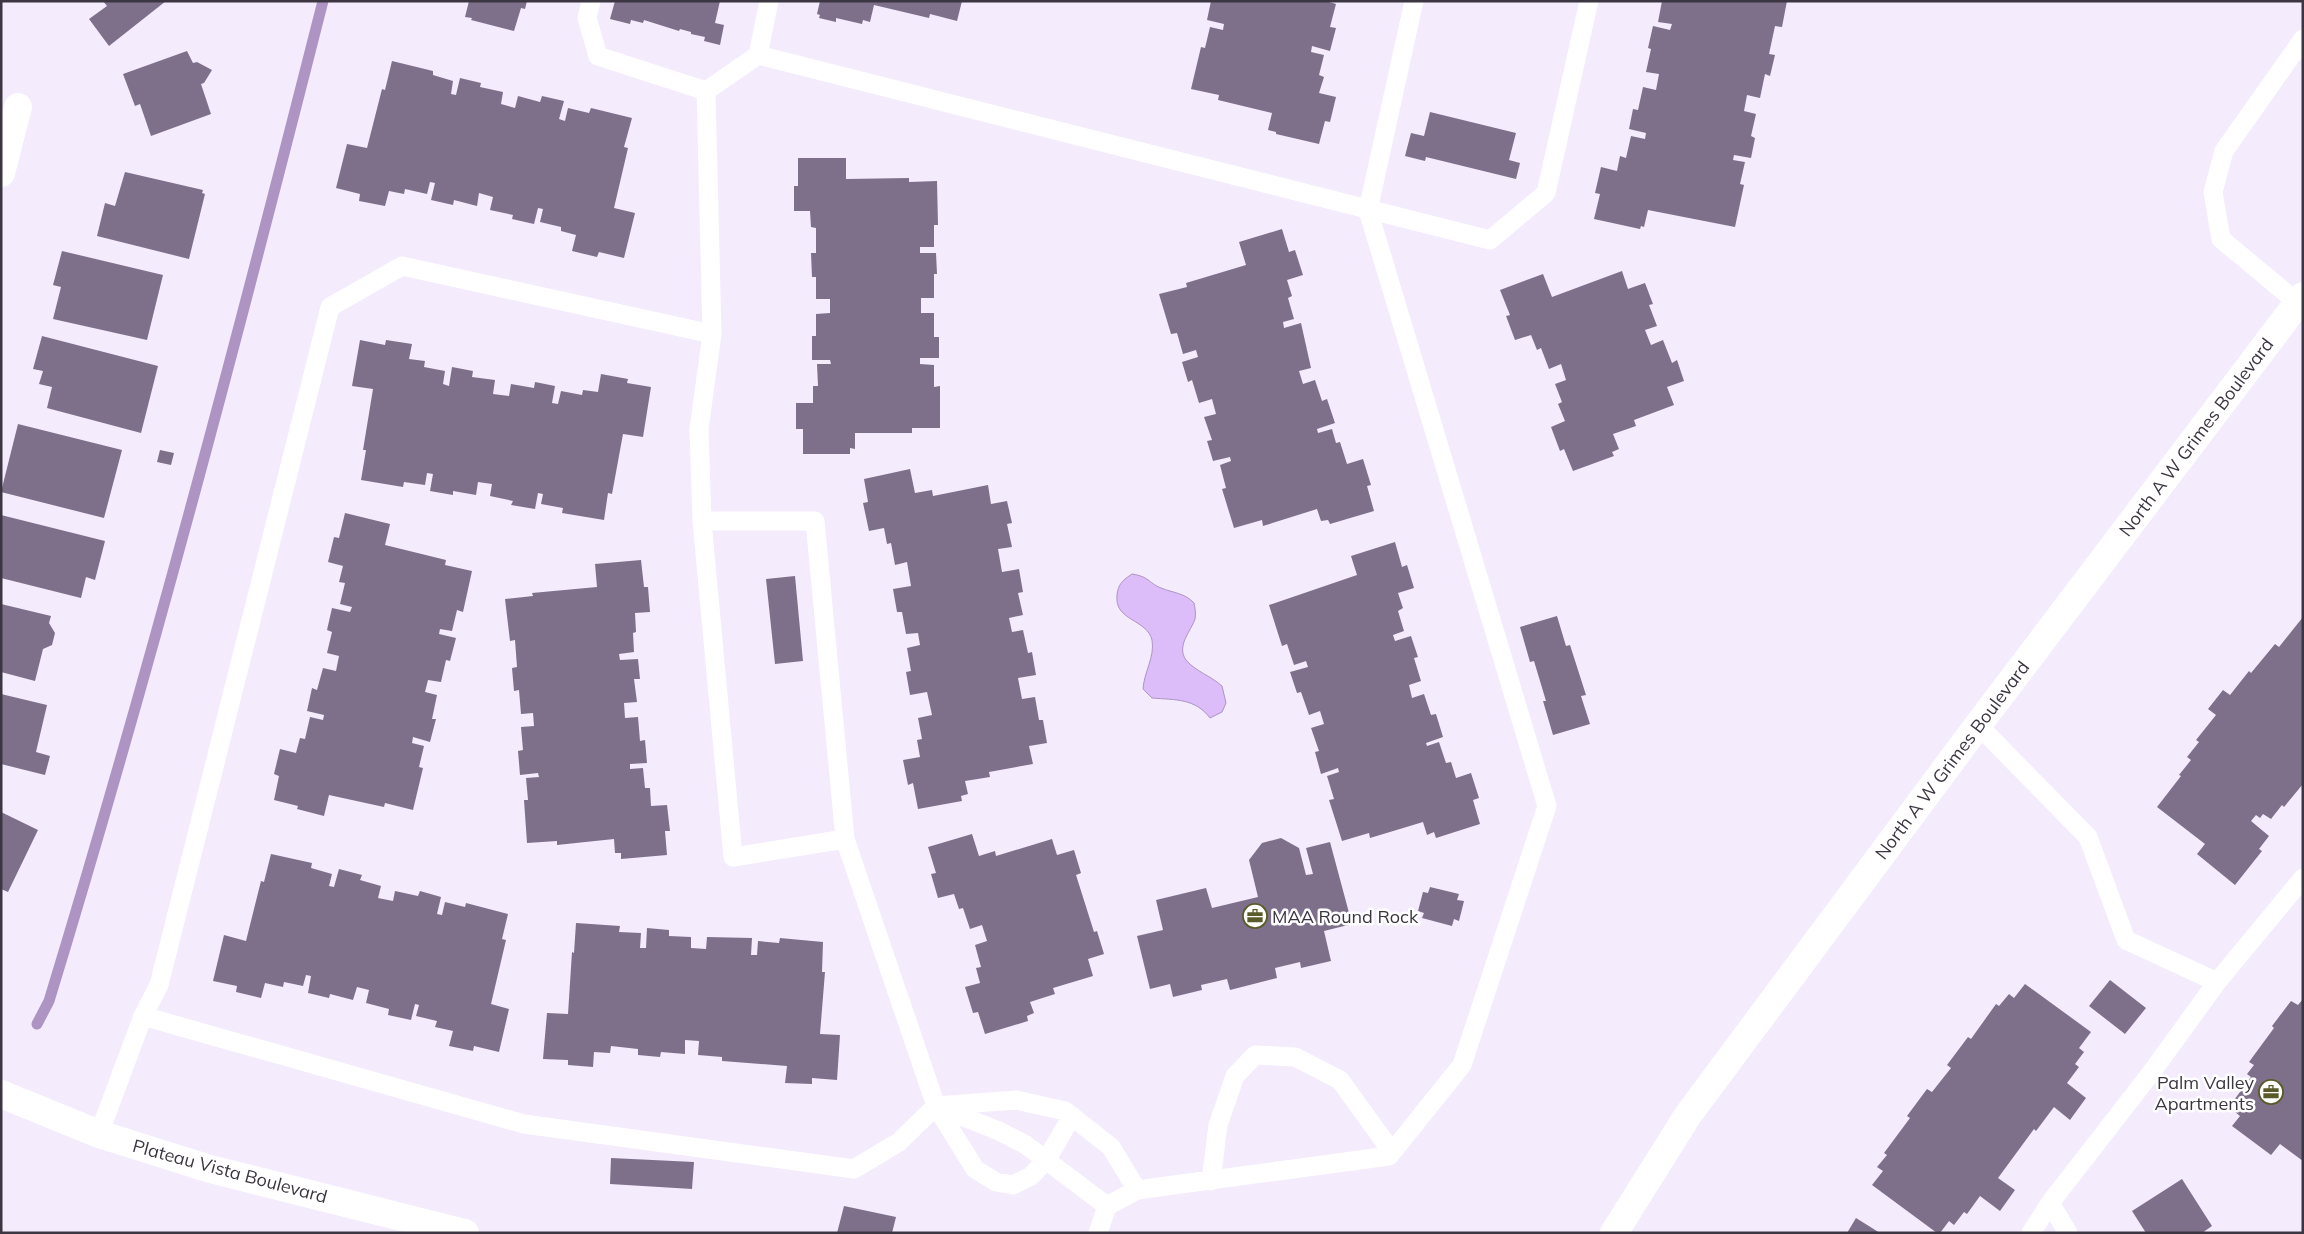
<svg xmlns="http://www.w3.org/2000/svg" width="2304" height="1234" viewBox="0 0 2304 1234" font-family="Mulish,sans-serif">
	<rect width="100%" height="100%" fill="#f4ebfd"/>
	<path fill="#ddbcfa" stroke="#ad94c3" d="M1132,574C1150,577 1147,582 1161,588C1173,593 1185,593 1194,603C1195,608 1196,613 1195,619C1191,631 1176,646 1186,660C1195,671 1211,676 1222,686L1226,703L1222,712L1210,718C1195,698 1175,700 1152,698L1143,689C1144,672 1155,657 1152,640C1147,619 1114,621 1117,595C1118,584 1123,580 1132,574Z"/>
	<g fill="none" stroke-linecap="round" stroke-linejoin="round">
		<path stroke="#ad94c3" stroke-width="11" d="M37,1024L49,1001C150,670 238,336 323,1"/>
	</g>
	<path fill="#7e708b" d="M103,1H166L109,46L89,19L107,6Z
		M469,1H527L525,9L521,8L514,31L471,20L472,18L465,17Z
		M615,1H720L715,23L724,25L720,45L704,41L705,37L691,34V32L680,29L679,31L644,20L643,23L631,20L630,24L610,19Z
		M820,1H962L957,21L930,14L929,18L874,5L870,22L863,20L862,24L836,18V22L819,18L820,15L817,14Z
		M1211,1H1326L1336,4L1330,27L1336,28L1330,51L1312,46L1311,52L1324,55L1319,75L1324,77L1319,93L1336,97L1330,122L1325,121L1319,144L1276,134V132L1268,130L1272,113L1218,100L1219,95L1191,89L1201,47L1205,48L1210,27L1223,30L1224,24L1207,20Z
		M1662,1H1787L1782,27L1775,26L1769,54L1775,55L1770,76L1765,74L1760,98L1747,95L1744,111L1756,114L1751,136L1755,138L1751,158L1734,155L1733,160L1745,162L1740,184L1744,185L1735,227L1648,210L1644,227L1641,226L1640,229L1594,219L1600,194L1595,193L1601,167L1617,171L1620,156L1626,158L1631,136L1645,139L1646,133L1629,129L1633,109L1638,110L1643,87L1656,90L1659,74L1646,72L1651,49L1648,48L1653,26L1670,30L1672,24L1658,22Z
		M187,51L193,63L197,62L212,70L204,83L201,84L211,114L151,136L140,104L135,106L123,74Z
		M392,61L433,71V75L453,81L451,94L456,95L460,78L481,83L480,87L503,92L501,104L515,108L518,96L540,102L542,96L564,101L559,119L565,121L568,108L589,113L591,108L632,118L624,147L628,148L614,208L635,213L624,258L599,252L597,257L572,251L576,235L561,231V227L540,222L543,209L538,208L534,224L512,219L513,215L490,210L493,197L479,193L477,206L454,200L453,205L431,200L435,183L430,182L427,194L405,189L404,194L389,191L385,206L359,201L360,194L336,188L347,144L367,148L382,89L385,90Z
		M1430,112L1516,133L1509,160L1520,163L1516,179L1426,157L1425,161L1405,156L1411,133L1424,136Z
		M798,158H846V179L909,178V182L937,181L938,225H934V247H920V253H936L937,274H934V298H921V313H934V337H939V358H920V364L934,365V387L940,386V428H912V433H855V449L850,448V454H803V429H796V403H813V386H818L817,364H831L830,360H812V336H816V314L830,313V299H816V277H812L811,253H816V228L811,227L810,211H794V186H798Z
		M125,172L203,190L202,193L205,194L189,259L97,236L105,203L115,206Z
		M1282,229L1289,252L1295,250L1303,275L1287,280L1292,296L1288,298L1294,319L1283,322L1284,328L1301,323L1311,368L1299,371L1303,384L1315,380L1322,401L1327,399L1335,423L1317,429L1318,433L1332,429L1336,443L1340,442L1347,464L1363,459L1371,485L1367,486L1374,511L1330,524L1328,520L1321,521L1317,509L1263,526L1262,520L1234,528L1222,489L1226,488L1220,465L1231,461L1230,457L1213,461L1207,441L1212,440L1204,417L1216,414L1212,399L1199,403L1192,380L1188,382L1182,362L1198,357L1196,350L1183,354L1177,333L1171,334L1159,294L1187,287L1186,283L1246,265L1239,242Z
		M62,251L163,275L147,340L53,319L61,287L53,285Z
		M1622,271L1628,289L1645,283L1653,304L1649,305L1657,326L1645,330L1651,345L1663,340L1672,363L1677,360L1684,381L1667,387L1674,405L1634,420L1636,426L1613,434L1619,449L1612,452L1614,456L1573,471L1564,449L1560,451L1551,427L1565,421L1558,404L1562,402L1555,384L1566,380L1561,364L1549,369L1541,348L1537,350L1531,335L1515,340L1506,316L1510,315L1500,290L1543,274L1552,297Z
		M42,336L158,366L141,433L47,408L52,387L39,384L43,371L33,369Z
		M360,340L385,345L386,340L412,344L409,359L425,361L424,367L445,371L443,384L449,386L452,367L473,371L472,377L495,380L493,394L509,396L511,384L534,388L535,382L555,386L552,403L558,404L561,391L582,395L583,390L598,392L601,374L628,379L627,383L651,387L643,437L623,434L612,494L608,493L604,520L562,513L563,508L541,504L543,494L538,493L535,509L511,505L513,501L490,496L492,484L478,482L476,495L453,491V495L430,491L433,474L427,473L425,485L404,482L403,487L361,480L366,450H363L373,389L352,386Z
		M18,424L122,450L104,518L1,492Z
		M160,450L174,453L171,465L157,462Z
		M910,469L915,493L932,490L933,496L988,485L991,504L1007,501L1012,523L1007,524L1012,547L998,549L1002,572L1019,569L1023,592L1018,593L1023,615L1009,618L1012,632L1023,630L1028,653L1032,652L1036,675L1018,678L1022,699L1035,697L1039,720H1043L1047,743L1029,746L1033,764L989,772L990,777L965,781L968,794L961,796L962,801L918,809L913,783L908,785L903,760L920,757L917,740L922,739L918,718L932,715L927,692L910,695L906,672L911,671L907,648L920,645L918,633L906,634L902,612H897L893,589L911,586L907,562L895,565L891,543L887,544L884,528L869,531L863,503L868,502L864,479Z
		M345,513L390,524L385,545L446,560L445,565L472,571L463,612L457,610L452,631L440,629L439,634L456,638L450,661L446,660L441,682L428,680L425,692L437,695L432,719H436L430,742L413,737L412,743L424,746L419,767L423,768L413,810L385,803L384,807L329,795L324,816L297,809L298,806L274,800L279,776L274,774L280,749L296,753L300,738L305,739L310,717L323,720L324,715L307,711L312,688L317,690L323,668L336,671L339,656L327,653L332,632L327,630L332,608L350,612L352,607L340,604L345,583L339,582L343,566L328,562L334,537L339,538Z
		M1,515L105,541L95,580L86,577L81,598L1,578Z
		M1395,542L1402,567L1407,565L1414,588L1398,593L1403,608L1398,611L1404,631L1393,635L1395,641L1411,636L1418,657L1414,658L1421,681L1409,685L1412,698L1424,694L1431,715L1436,714L1443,737L1426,743L1427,746L1439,742L1446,763L1451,762L1456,778L1471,773L1479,798L1473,800L1480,824L1436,838L1434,832L1427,835L1423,822L1370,838L1369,833L1342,841L1329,800L1334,799L1327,776L1339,772L1338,768L1321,774L1315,752L1319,751L1311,728L1324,724L1320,711L1309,715L1301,692L1297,693L1290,672L1308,667L1306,661L1294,665L1287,644L1282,646L1269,605L1357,575L1351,556Z
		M641,560L644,587H648L650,612L635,613L636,632L633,633L634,652L619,654L620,660L638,659L640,679H634L637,702L624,703L625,718L638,717L640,741L645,740L647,763L630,764V769L643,768L645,788H650L651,806L667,805L670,831H665L667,855L621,859V853H615L614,839L557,845V841L527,843L524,800H528L526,778L539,777L538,773L520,775L518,751L523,750L521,727L534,726L533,713L521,714L519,690L514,691L512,668L517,667L515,640L510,641L505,599L533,596L532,593L597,587L595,564Z
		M795,576L803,661L775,664L766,579Z
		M1,604L51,616L49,623L55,633L52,645L43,649L35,681L1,672Z
		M1557,616L1566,646L1570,645L1586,695L1581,696L1590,724L1553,735L1543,701H1546L1534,661L1530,662L1520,627Z
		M2303,617V784L2284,807L2282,805L2271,819L2263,814L2260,818L2256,815L2251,821L2269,836L2259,849L2262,851L2235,885L2197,854L2205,844L2157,807L2181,776L2179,775L2191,760L2187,757L2199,742L2196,740L2216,715L2208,709L2223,690L2230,695L2249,671L2251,673L2275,644L2279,647Z
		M1,694L47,705L36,752L50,756L45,775L1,764Z
		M1,812L38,830L8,892L1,889Z
		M972,834L979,856L995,851L996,856L1052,839L1057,855L1074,850L1081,873L1076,875L1094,932L1097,931L1104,954L1088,959L1093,976L1053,988L1055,994L1030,1002L1034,1013L1027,1016L1028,1021L985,1034L978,1012L973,1013L965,987L980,983L976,968L981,967L975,945L987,941L982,925L970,929L963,908L959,909L954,894L938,898L931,874L936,873L928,847Z
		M1281,838L1299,848L1306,875L1313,874L1306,848L1330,842L1352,924L1324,931L1331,961L1301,968L1300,962L1275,968L1277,978L1230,990L1227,979L1201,985L1202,990L1173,997L1170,984L1150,989L1137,936L1163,930L1156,900L1206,888L1212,908L1258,897L1249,860L1262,843Z
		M271,854L312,863L311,868L332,874L329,886L334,887L339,869L362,875L360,880L381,886L378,898L393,901L395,891L418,896L420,891L441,897L437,914L442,915L445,902L465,907L466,903L508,914L502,939L506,940L491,1004L509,1009L499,1052L474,1046L473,1051L449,1046L453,1031L435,1027L437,1021L416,1016L419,1005L415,1004L411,1020L388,1015L389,1009L366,1003L369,990L357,987L353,1000L330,994L329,998L308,993L311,976L306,975L303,986L284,982L283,987L265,983L261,998L236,992L237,986L213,981L224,935L246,941L261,881L264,882Z
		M1430,887L1459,894L1457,900L1464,901L1459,921L1454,919L1452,926L1422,918L1424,913L1418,911L1423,892L1428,893Z
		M576,923L620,926L619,932L641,933L640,948H646L647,928L669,930V936L691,937V948L706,949L707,937L752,938L751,955H757L758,941L779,943L780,938L823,942L822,972H825L820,1034L840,1035L837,1080L812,1078V1084L785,1083L787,1066L722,1061V1057L698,1055L699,1041L685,1040V1054L661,1052L660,1057L638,1055V1049L611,1046L610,1053L594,1052L593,1067L568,1065V1060L543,1059L547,1013L568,1014L572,952L574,953Z
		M2110,980L2146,1008L2125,1034L2089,1006Z
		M2025,984L2091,1032L2079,1048L2084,1052L2075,1064L2079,1067L2067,1083L2086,1098L2070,1120L2054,1107L2036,1131L2034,1129L1998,1178L2015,1190L2000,1211L1980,1196L1967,1214L1964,1212L1954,1225L1949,1221L1940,1233H1937L1872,1185L1883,1171L1877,1167L1887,1155L1884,1153L1910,1118L1907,1116L1927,1089L1932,1092L1951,1068L1947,1065L1968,1037L1971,1039L1996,1004L1999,1006L2009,994L2014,998Z
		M2303,999V1161L2280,1144L2271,1155L2232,1126L2240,1116L2229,1107L2251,1077L2247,1074L2254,1065L2249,1062L2274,1028L2272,1026L2291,1001L2298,1005Z
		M611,1158L694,1162L692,1189L610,1184Z
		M2182,1179L2212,1226L2202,1233H2146L2132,1211Z
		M844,1206L896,1217L892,1233H837Z
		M1856,1218L1880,1233H1847Z"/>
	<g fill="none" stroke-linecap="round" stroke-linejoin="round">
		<path stroke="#fff" stroke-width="19" d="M591,1L587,18L598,56L706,91
			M758,55L769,1
			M706,91L758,55L1490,240L1546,193L1589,1
			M2298,303L2221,239L2213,192L2224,151L2303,39
			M712,334L699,429L702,521H815L845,839L936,1106L975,1169L996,1182L1013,1185L1031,1176L1047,1159L1072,1116
			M702,521L733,857L845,839
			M1978,725L2088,837L2126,940L2217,982
			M143,1016L524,1124L854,1169L899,1142L936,1106L1016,1100L1065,1111L1111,1147L1137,1190
			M941,1108L999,1131L1026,1145L1107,1206
			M99,1134L143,1016L159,985L330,307L402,266L712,334L706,91
			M1211,1181L1218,1125L1235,1076L1255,1055L1295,1057L1340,1080L1392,1152
			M2050,1203L2068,1233
			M1098,1233L1107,1206L1137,1190L1389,1156L1462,1065L1547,806L1368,210L1414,1
			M2031,1233L2050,1203L2151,1073L2217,982L2303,878"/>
		<path stroke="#fff" stroke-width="28" d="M1,173L18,107
			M1,1094L99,1134L210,1169L465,1233"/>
		<path stroke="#fff" stroke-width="28" d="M1614,1233L1688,1115L1978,725L2303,296"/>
	</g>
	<defs>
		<symbol id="office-ring" viewBox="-11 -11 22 22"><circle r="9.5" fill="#fff" stroke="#595c29" stroke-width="1.5"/><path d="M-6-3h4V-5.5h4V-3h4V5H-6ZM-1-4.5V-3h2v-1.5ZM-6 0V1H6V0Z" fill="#595c29"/></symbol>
	</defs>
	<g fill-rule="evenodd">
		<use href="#office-ring" x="1241" y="902" width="28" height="28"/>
		<use href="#office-ring" x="2257" y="1078" width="28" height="28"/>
	</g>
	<g text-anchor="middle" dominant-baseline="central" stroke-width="5" stroke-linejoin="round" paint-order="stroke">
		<g font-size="18" fill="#3c3642" stroke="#fff">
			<text transform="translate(2196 437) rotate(-53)">North A W Grimes Boulevard</text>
			<text transform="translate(1952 760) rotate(-53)">North A W Grimes Boulevard</text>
			<text transform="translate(230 1171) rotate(15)">Plateau Vista Boulevard</text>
		</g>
		<g font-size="18" fill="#3c3642" stroke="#fff" text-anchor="start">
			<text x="1272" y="916">MAA Round Rock</text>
			<text x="2254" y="1082" text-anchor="end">Palm Valley<tspan x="2254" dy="21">Apartments</tspan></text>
		</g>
	</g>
	<rect width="2304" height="1234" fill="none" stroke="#3c3642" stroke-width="5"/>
</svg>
